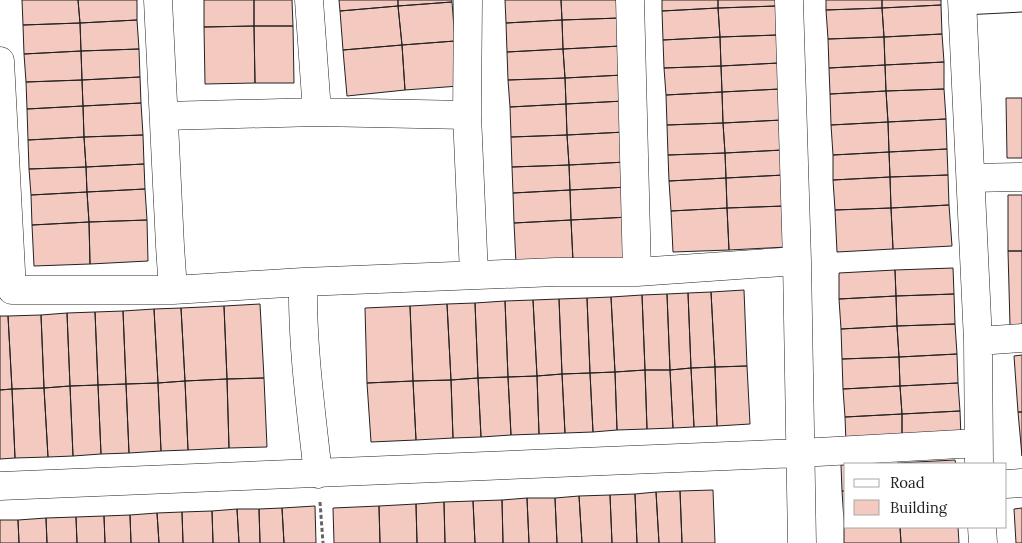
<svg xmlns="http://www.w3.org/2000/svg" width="1022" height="543" viewBox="0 0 1022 543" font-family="Lora,serif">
	<rect width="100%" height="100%" fill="#fff"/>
	<path fill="#f3c9c0" stroke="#222" d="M22,0H78L80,23L23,25Z
		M78,0H137V20L80,23Z
		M204,0H254V26L204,27Z
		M254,0H292L293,26H254Z
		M339,0H398V6L340,11Z
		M398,0H452V2L398,6Z
		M505,0H561L562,20L506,23Z
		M561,0H619L620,18L562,20Z
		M662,0H718V8L662,11Z
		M718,0H776V6L718,8Z
		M826,0H882V8L826,10Z
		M882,0H941V5L882,8Z
		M452,2L455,41L402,45L398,6Z
		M941,5L942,34L884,37L882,8Z
		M398,6L402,45L343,50L340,11Z
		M776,6L778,35L720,37L718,8Z
		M718,8L720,37L663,40L662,11Z
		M882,8L884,37L828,39L826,10Z
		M620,18L621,46L563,49L562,20Z
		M137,20L139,49L81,51L80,23Z
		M562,20L563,49L507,52L506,23Z
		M80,23L81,51L24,54L23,25Z
		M254,26L255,83L205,84L204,27Z
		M254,26H293L294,83H255Z
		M942,34L944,62L885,65L884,37Z
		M778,35L779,63L721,66L720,37Z
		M720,37L721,66L664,68L663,40Z
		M884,37L885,65L829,68L828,39Z
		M455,41L459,86L405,90L402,45Z
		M402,45L405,90L347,96L343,50Z
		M621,46L623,75L565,78L563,49Z
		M139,49L140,77L82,80L81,51Z
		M563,49L565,78L508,80L507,52Z
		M81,51L82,80L26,82L24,54Z
		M944,62V89L886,91L885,65Z
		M779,63L780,89L722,92L721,66Z
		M885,65L886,91L830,94L829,68Z
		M721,66L722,92L666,95L664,68Z
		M623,75L624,101L566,104L565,78Z
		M140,77L141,103L83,106L82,80Z
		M565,78L566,104L510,107L508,80Z
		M82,80L83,106L27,109L26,82Z
		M780,89L782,120L723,123L722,92Z
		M944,89L946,119L888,122L886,91Z
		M886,91L888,122L831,125L830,94Z
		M722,92L723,123L667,125L666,95Z
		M1006,98H1022V158H1007Z
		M624,101L625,132L567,135L566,104Z
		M141,103L143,135L84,137L83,106Z
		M566,104L567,135L511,137L510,107Z
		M83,106L84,137L28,140L27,109Z
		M946,119L947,149L889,152L888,122Z
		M782,120L783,150L725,153L723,123Z
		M888,122L889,152L833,155L831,125Z
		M723,123L725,153L668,155L667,125Z
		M625,132L626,162L569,165L567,135Z
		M143,135L144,164L86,167L84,137Z
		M567,135L569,165L512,167L511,137Z
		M84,137L86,167L29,169L28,140Z
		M947,149L948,175L890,177L889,152Z
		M783,150L784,175L726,178L725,153Z
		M889,152L890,177L833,180V155Z
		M725,153L726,178L669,181L668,155Z
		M626,162L628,187L570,190L569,165Z
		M144,164L145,189L87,192L86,167Z
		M569,165L570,190L513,193L512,167Z
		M86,167L87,192L31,195L29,169Z
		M784,175L785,206L727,208L726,178Z
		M948,175L949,205L891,208L890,177Z
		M890,177L891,208L835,210L833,180Z
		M726,178L727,208L671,211L669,181Z
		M628,187L629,217L571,220L570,190Z
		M145,189L147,220L89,222L87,192Z
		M570,190L571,220L514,223L513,193Z
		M87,192L89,222L32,225L31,195Z
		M1008,195H1022V251H1008Z
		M949,205L952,246L893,249L891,208Z
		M785,206L787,247L729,250L727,208Z
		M727,208L729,250L673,252L671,211Z
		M891,208L893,249L837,252L835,210Z
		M629,217L631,259L573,261L571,220Z
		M147,220L148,261L90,264L89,222Z
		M571,220L573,261L516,264L514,223Z
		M89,222L90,264L34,266L32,225Z
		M1008,251H1022V325H1010Z
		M953,268L954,294L896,296L895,270Z
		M895,270L896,296L839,299V273Z
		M744,290L747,366L715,367L711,292Z
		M711,292L715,367L691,368L688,293Z
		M688,293L691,368L670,370L667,294Z
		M667,294L670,370H645L642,295Z
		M954,294L955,324L897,326L896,296Z
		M642,295L645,370L615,372L611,297Z
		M896,296L897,326L841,329L839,299Z
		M611,297L615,372L590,373L587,298Z
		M587,298L590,373L562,374L559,299Z
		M559,299L562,374L537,376L533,300Z
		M533,300L537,376L508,377L505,301Z
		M505,301L508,377L478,378L475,303Z
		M475,303L478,378L451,380L447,304Z
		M260,304L264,378L227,379L224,306Z
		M447,304L451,380L413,381L410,306Z
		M224,306L227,379L185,381L181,308Z
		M410,306L413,381L367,383L365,308Z
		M181,308L185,381L158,383L154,309Z
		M154,309L158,383L126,384L123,311Z
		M123,311L126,384L98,385L95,312Z
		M95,312L98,385L70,386L67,313Z
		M67,313L70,386L44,388L41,315Z
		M41,315L44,388L12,389L8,316Z
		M0,316H8L12,389L0,390Z
		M955,324L957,354L899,357L897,326Z
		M897,326L899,357L842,359L841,329Z
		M957,354L958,383L900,386L899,357Z
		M1022,355V412H1018L1014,356Z
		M899,357L900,386L843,389L842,359Z
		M747,366L750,424L717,426L715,367Z
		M715,367L717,426L694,427L691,368Z
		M691,368L694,427L673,428L670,370Z
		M645,370H670L673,428L647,429Z
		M645,370L647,429L617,430L615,372Z
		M615,372L617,430L593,432L590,373Z
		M590,373L593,432L565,433L562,374Z
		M562,374L565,433L539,434L537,376Z
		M537,376L539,434L511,435L508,377Z
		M508,377L511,435L481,437L478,378Z
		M264,378L267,447L229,448L227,379Z
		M478,378L481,437L453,438L451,380Z
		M227,379L229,448L188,450L185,381Z
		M451,380L453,438L416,440L413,381Z
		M185,381L188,450L161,451L158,383Z
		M413,381L416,440L371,442L367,383Z
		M158,383L161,451L129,453L126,384Z
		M958,383L960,411L902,414L900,386Z
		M126,384L129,453L101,454L98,385Z
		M98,385L101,454L73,456L70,386Z
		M70,386L73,456L48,457L44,388Z
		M900,386L902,414L845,417L843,389Z
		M44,388L48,457L15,458L12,389Z
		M12,389L15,458L0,459V390Z
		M960,411L961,438L902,440V414Z
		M1018,412H1022V456Z
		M902,414V440L846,443L845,417Z
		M955,460L956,464H898L897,463Z
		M841,465H846V491H842Z
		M713,490L715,543H682L680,491Z
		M680,491L682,543H659L656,492Z
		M842,491H846V521H844Z
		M656,492L659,543H637L635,494Z
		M635,494L637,543H612L610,495Z
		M610,495L612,543H582L579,496Z
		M579,496L582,543H557L555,498Z
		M527,498H555L557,543H529Z
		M527,498L529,543H503L502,500Z
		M502,500L503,543H475L473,501Z
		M473,501L475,543H445L444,502Z
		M444,502L445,543H417L416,504Z
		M416,504L417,543H380L379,506Z
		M315,506L316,543H284L282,508Z
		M379,506L380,543H334L333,508Z
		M282,508L284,543H260L259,509Z
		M1022,508V543H1016L1014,509Z
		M237,509H259L260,543H239Z
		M237,509L239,543H213L212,511Z
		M212,511L213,543H183L182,512Z
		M182,512L183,543H159L157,513Z
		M157,513L159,543H131L130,515Z
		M130,515L131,543H105L104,516Z
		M104,516L105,543H77L76,517Z
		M76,517L77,543H47L46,518Z
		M46,518L47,543H19L18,520Z
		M0,520H18L19,543H0Z
		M844,521H846V527H900L901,543H844Z
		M900,527H958L959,543H901Z"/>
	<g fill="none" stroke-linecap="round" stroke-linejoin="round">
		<defs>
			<path id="service" d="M963,7L1022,4"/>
			<path id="minor" d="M158,0L170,246L173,290
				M309,0L317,112
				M468,0L467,115L474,275
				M630,0L637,272
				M789,0L797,261L802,543
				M962,0L978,341L979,464
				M0,61L12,290H173L303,282C302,346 311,410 318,474
				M164,116L317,112L467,115
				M971,178L1022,177
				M303,282L556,272H637L797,261
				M978,341L1022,338
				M1006,484L1022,483
				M0,486L800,453L978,443
				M982,527L983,543"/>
		</defs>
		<use href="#service" stroke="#222" stroke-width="17"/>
		<use href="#minor" stroke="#222" stroke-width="29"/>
		<path stroke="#646464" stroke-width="3" stroke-dasharray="4 2.5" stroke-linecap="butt" d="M320,502L323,543"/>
		<use href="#service" stroke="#fff" stroke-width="15"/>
		<use href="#minor" stroke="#fff" stroke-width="28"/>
	</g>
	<rect x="844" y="463" width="162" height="65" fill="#ffffff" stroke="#a7a7a7"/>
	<rect x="854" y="479" width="25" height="8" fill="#ffffff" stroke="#a7a7a7"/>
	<text x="890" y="488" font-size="15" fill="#222222">Road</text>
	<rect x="854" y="500" width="25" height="15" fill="#f3c9c0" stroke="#a7a7a7"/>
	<text x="890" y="513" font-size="15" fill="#222222">Building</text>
</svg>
